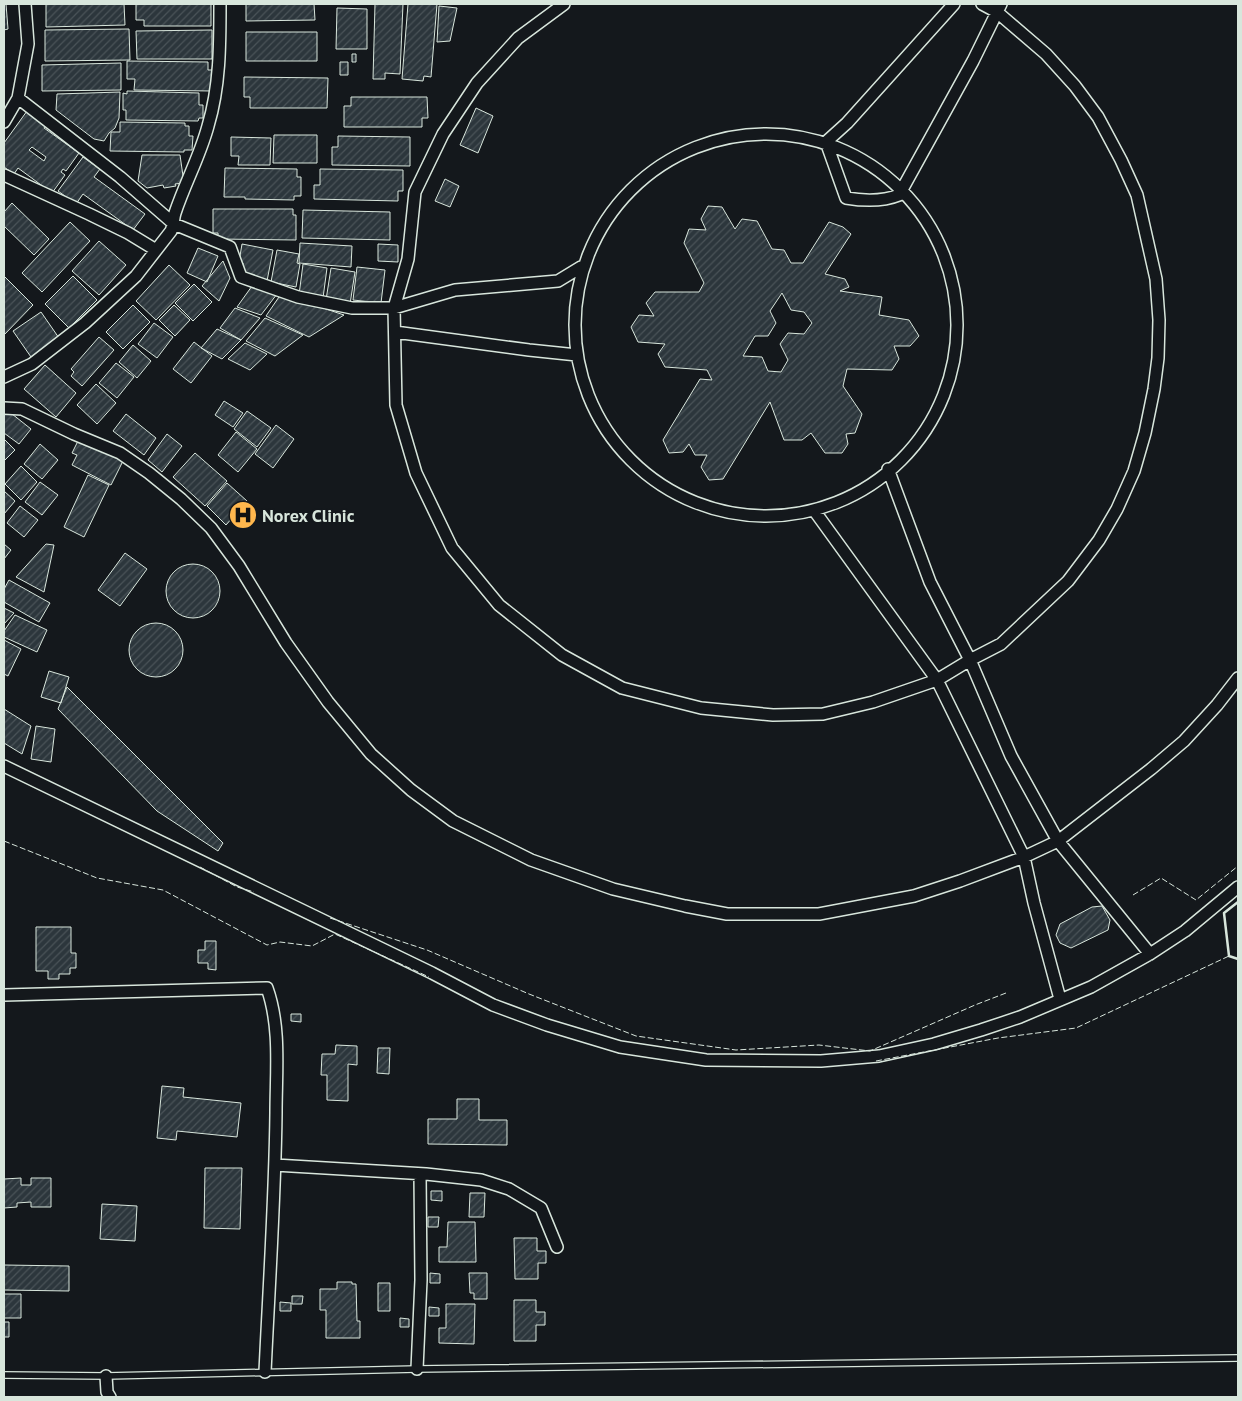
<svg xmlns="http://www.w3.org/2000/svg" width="1242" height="1401" viewBox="0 0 1242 1401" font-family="'PT Sans',sans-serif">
	<defs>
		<pattern id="building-hatch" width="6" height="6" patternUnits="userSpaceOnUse" patternTransform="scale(1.25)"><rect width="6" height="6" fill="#2c363c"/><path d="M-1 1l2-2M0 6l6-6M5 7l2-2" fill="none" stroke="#4a5358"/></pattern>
	</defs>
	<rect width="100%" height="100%" fill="#14181c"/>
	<path fill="url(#building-hatch)" stroke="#d8e6dc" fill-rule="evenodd" d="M4,4H6L8,29L4,30Z
		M46,4H124L125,25L46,27Z
		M136,4H211V26H144V20H136Z
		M246,4H314L315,20L246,21Z
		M375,4H403L400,74L385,73V79H373Z
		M408,4H437L431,77L424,76L423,81L402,79Z
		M439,6L457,8L450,41L437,42Z
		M337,8L367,9V49H336Z
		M129,29L130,60L45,61V30Z
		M212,30V59H137L136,31Z
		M246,32H317V61H246Z
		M352,54H356V62H352Z
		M127,61L208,62V70H212V91L134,90L135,79H127Z
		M340,62H348V75H340Z
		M121,63V90L42,91V65Z
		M244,77L328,78L327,108H250V97H244Z
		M127,91L199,93V105H203V118H199L198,121L126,120V110H123V93L127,94Z
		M120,92L119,118L115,128L109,133L104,141L94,139L56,110L57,94Z
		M351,97H427L428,118H422V127H344V106H351Z
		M476,108L493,116L478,153L460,145Z
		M27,111L46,125L44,128L79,153L66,171L63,169L61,172L65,175L52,193L18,168L14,174L4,167V143ZM32,147L46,157L44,161L29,150Z
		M120,122L185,123V126H189V136H193L192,150H184V152L110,151L111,132H120Z
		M274,135H317V163H273Z
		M338,136L410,137V166L332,165V147H338Z
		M231,137L271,138L270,165H238L239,156H231Z
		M142,155H180L184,183L175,184L176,186L164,188L163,185L147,188L138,181Z
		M83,157L100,169L94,177L145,214L133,230L83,194L76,204L58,191Z
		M225,168L297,169V177H301V196H294V200L245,199V197H224Z
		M320,169L403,170V191H398V201L314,199V185H320Z
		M445,179L459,186L450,207L435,201Z
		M12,203L49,239L34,255L4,226V212Z
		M708,206L722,207L735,229L742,219L757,221L772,249L784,250L791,263H803L829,222L843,227L851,234L825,274L845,279L849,287L840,291L882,297L879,315L909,320L919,336L910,346H894L899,359L892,370L847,369L843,386L862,414L855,433L846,434L848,444L842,453H825L811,433L802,440H784L770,402L723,479L709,480L701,467L707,455H695L689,444L683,452L669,453L663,440L700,379L712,380L707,370L665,367L658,354L665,344L638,342L631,327L639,315L654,316L646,303L655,292H699L704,283L684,243L689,229L706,230L701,219ZM782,293L791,310L804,312L812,323L804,334L788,333L780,344L788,360L781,372L768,371L762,357L743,356L755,336H768L776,323L770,311Z
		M213,209H293V215H296V240L218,239V233H213Z
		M303,210L390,212V240L302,238Z
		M70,222L90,241L42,292L22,273Z
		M99,241L126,265L99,295L72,271Z
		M300,243L352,246L351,267L299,263Z
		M242,244L273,250L267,281L241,276L243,263L239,262Z
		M378,244L398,245V262L378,261Z
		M198,248L218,256L207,282L187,273Z
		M277,250L299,254L297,263L300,264L296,287L271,282Z
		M223,261L230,278L219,301L202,286Z
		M303,264L327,268L323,298L299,295Z
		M169,265L190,285L156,320L136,301Z
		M357,267L385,270L381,303L353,300Z
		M331,268L355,272L350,304L326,300Z
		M4,276L33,305L4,335Z
		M73,276L97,300L69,328L45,304Z
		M194,284L212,302L193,321L175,303Z
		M252,286L277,294L261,315L237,307Z
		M281,294L344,315L309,337L266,316Z
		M133,305L150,322L123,349L106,332Z
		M174,305L190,320L175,336L159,320Z
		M235,308L260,318L241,340L220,328Z
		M41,312L59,338L31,357L13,331Z
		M265,318L303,335L275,356L273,355L246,341Z
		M154,323L173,337L157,358L138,344Z
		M217,329L241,340L222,359L201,348Z
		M99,337L114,350L82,386L71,376L74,372L71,369Z
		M194,342L212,356L191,383L173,369Z
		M245,343L267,354L250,370L228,359Z
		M133,345L151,361L137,378L119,362Z
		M116,363L134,377L117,398L99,383Z
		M45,365L76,393L56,417L24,389Z
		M96,384L116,403L97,424L77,405Z
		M224,401L243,413L233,427L215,415Z
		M7,410L31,429L19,444L4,433V415Z
		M247,411L271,428L257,447L234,429Z
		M126,414L156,438L144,455L113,431Z
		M276,425L294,439L273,468L255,454Z
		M236,432L257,449L238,472L218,455Z
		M167,434L182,446L162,472L148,460Z
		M4,439L15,450L4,461Z
		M79,439L123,461L111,485L72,465L77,455L72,453Z
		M40,444L58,460L42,479L24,464Z
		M195,453L227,481L205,506L173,477Z
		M21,466L37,482L21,500L5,484Z
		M88,475L109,485L84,537L64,527Z
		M40,482L58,495L42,515L25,502Z
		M227,483L247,501L226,525L207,506Z
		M4,491L15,501L4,514Z
		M20,506L38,520L24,537L7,523Z
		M4,544L11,550L4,559Z
		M46,544L54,545L44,592L16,577Z
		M125,553L147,569L120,606L98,590Z
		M166 591a27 27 0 1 1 54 0a27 27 0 1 1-54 0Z
		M9,580L50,603L39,622L4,602V589Z
		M4,608L14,613L4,624Z
		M15,615L47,630L37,652L4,637V631Z
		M129 650a27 27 0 1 1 54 0a27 27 0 1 1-54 0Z
		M4,640L21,649L8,676L4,674Z
		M49,671L69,677L61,703L41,697Z
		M67,687L223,843L218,851L157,811L58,709Z
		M4,709L31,726L22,754L4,743Z
		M36,726L55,729L51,762L31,759Z
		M1102,906L1110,920L1108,930L1071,948L1060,943L1056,935L1060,924L1092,907Z
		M36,927H71V953H76V968H70V974H59V979H48V971H36Z
		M205,941H216V970L208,969V963H198V950H205Z
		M291,1014H301V1022L291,1021Z
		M336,1045L357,1046V1065L348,1064V1101L327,1100V1075H321L322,1054H335Z
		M378,1048H390L389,1074L377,1073Z
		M162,1086L184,1088L183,1097L241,1103L237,1137L177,1131L176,1140L157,1138Z
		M457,1099H479V1120H507V1145L428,1144V1119H457Z
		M205,1168H242L240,1229L204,1228Z
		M21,1178V1185H31V1178H51V1207H31V1202L17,1203V1207L4,1208V1179Z
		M431,1191H442V1201L431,1200Z
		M470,1193H485L484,1217H469Z
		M102,1204L137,1206L135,1241L100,1239Z
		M428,1217H439L438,1227H428Z
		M448,1222H475L476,1262H439V1247H447Z
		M514,1238H537V1251H546V1263H538V1279H515Z
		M4,1265L69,1266V1291L4,1290Z
		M430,1273L440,1274V1283H430Z
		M469,1273H487V1299H474V1293H470Z
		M337,1282H352V1284H356L357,1321H360V1338H326V1310H320V1289H337Z
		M378,1283H390V1311H378Z
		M4,1294H21V1318H4Z
		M292,1296H303L302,1304H292Z
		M514,1300H536V1312H545V1325H536V1341H514Z
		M280,1302L291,1303V1311H280Z
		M446,1304H475L474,1344L439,1343V1328H446Z
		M429,1307L439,1308V1316H429Z
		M400,1318L409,1319V1327H400Z
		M4,1322H9V1337H4Z"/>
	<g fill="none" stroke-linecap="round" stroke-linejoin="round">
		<defs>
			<path id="lane" d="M4,1375L106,1376L417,1369L1238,1358"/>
			<path id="street" d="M564,4L518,38L477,83L443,134L415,192L408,259L394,308L396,405L416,473L452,548L499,605L562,655L622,688L701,708L773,715L823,714L873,702L937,680L970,660L1001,644L1068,581L1099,540L1117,509L1134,471L1145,433L1154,389L1158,358L1159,320L1156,279L1137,195L1121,160L1098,117L1075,86L1046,54L997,12L982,4
				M954,4L847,123L826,142L846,198C864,201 882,202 899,195L973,61L1001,4
				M18,98L120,177L174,224L230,247L241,277L298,297L352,308H394L455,290L558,281L581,267
				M4,122L18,98L28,44L25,4
				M575 325a191 191 0 1 1 382 0a191 191 0 1 1-382 0Z
				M4,175L89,214L128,233L156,250
				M395,332L529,350L577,355
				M4,377L32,364L85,323L136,276L171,231C174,225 173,219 175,213C185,183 200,156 208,126C220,86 220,45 220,4
				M4,408L22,409L74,434L120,453L149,473L181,499L211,528L239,566L286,643L328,702L371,754L411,790L453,821L531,860L613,889L685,906L727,914H819L914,896L960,881L1024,857L1058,841L1151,769L1184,741L1217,705L1238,678
				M888,469L930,582L970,660L1011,756L1058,841L1150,954
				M816,513L937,680L1024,857L1034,903L1060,999
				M4,766L432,973L493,1005L547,1025L620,1047L706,1060L821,1061L879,1056L934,1044L981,1030L1020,1017L1091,987L1150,954L1185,931L1238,887
				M4,995L267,988C281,1027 276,1072 276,1113C275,1199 269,1286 265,1372
				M275,1165L426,1174L481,1180L509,1189L541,1208L557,1247
				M417,1369L421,1280L420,1174
				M106,1376L107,1392L110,1397"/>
		</defs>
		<use href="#lane" stroke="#d8e6dc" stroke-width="8"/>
		<use href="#street" stroke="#d8e6dc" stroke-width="14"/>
		<use href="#lane" stroke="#14181c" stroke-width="5.5"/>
		<use href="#street" stroke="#14181c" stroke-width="11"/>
		<path stroke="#d8e6dc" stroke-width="1" stroke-dasharray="6 2.5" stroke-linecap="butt" d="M4,841L97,878L163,890L267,945L280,942L312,946L335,934L429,977
			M200,867L237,887L254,892
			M1133,895L1161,878L1196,900L1238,866
			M330,918L427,950L529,994L636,1036L736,1050L819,1045L870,1051L975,1005L1006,993
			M876,1061L998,1038L1076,1028L1229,956"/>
		<path stroke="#d8e6dc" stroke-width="2.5" d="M1238,902L1224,913L1229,956L1238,959"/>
	</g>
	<defs>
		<symbol id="hospital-disc" viewBox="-11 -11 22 22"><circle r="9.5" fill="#ffb74d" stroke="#14181c"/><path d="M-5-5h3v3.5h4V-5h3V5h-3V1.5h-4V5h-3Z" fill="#111"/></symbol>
	</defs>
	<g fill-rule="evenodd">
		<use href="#hospital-disc" x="227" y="499" width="32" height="32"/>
	</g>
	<g text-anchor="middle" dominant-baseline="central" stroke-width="4" stroke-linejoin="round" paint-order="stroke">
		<g font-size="18" font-weight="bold" fill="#d8e6dc" stroke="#14181c" text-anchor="start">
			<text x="262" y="515">Norex Clinic</text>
		</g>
	</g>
	<rect width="1242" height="1401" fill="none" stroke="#d8e6dc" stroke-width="10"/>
</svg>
